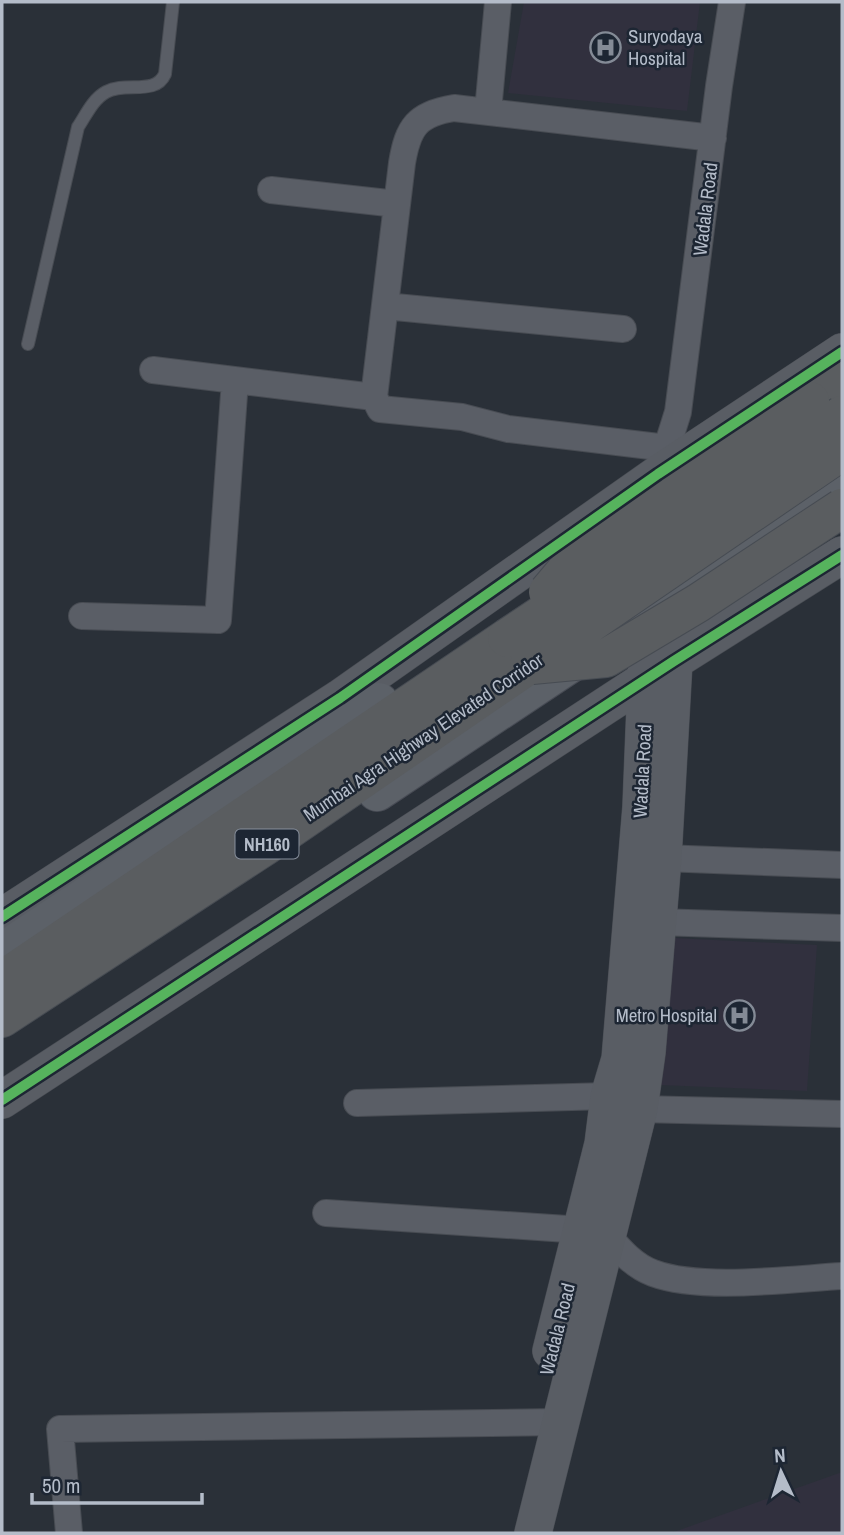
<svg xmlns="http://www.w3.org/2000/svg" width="844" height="1535" viewBox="0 0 844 1535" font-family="'Archivo Narrow',sans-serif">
	<rect width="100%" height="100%" fill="#2a3038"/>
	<path fill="#31303e" d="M524,2H700L687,111L508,93Z
		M674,938L817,945L807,1091L660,1085Z
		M842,1472V1533H671Z"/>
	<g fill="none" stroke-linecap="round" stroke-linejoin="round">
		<defs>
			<path id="lane" d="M28,344L78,127C86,115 93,99 106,92C126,81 155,96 165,74L173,2"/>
			<path id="street" d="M488,111L498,2
				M271,190L397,204
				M385,306L623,329
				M153,370L374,397
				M667,448L508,429L462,417L380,409L374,397L402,163C408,127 417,114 454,108L713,138
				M662,463L678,412L719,86L732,2
				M82,616L218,620L235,380
				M663,858L842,865
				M658,922L842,928
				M357,1103L609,1096
				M639,1109L842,1114
				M326,1213L582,1230
				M608,1236C621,1251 634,1266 653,1273C701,1291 790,1279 842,1276
				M69,1533L60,1429L560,1422"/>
			<path id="secondary" d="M2,917L340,698L658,474L842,352
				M2,1100L674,661L842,555
				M551,1351L603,1144L609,1096L620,1059L641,807L649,607
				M533,1533L639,1109L647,1052L663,858L678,590"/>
			<path id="primary" d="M639,618L842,485
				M377,792L583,655
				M2,952L379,702"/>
			<path id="highway" d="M810,401L842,380
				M2,980L507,638
				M2,1018L265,846L529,665"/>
		</defs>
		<use href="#lane" stroke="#484c53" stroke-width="14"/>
		<use href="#street" stroke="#484c53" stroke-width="28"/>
		<use href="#secondary" stroke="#484c53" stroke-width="38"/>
		<use href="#primary" stroke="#484c55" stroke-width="40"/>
		<use href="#highway" stroke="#474c53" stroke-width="40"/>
		<use href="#lane" stroke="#5a5e66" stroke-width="12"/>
		<use href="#street" stroke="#5a5e66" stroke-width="26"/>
		<use href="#secondary" stroke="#595d64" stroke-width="37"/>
		<use href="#primary" stroke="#5c6168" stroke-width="38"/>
		<use href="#highway" stroke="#5a5d60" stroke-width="38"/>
		<defs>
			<path id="highway-bridge" d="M548,592L564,573L600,540L810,401
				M507,638L842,415
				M529,665L842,451
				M532,665L606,658L698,603L842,508"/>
		</defs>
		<use href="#highway-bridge" stroke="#474c53" stroke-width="40" stroke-linecap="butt"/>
		<use href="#highway-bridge" stroke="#5a5d60" stroke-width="38"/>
		<defs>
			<path id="cycleway" d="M2,917L340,698L658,474L842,352
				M2,1100L674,661L842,555"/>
		</defs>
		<use href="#cycleway" stroke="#1d2633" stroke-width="15"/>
		<use href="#cycleway" stroke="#56b35d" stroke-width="10"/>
	</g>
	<defs>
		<symbol id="hospital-ring" viewBox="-11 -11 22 22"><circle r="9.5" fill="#1d2633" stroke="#848b96" stroke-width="1.5"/><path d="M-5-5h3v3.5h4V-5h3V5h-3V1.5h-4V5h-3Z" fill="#848b96"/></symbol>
	</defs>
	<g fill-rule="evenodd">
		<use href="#hospital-ring" x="588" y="30" width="35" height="35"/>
		<use href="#hospital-ring" x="722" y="998" width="35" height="35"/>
	</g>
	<g text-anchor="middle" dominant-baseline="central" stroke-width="5" stroke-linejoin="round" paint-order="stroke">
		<rect fill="#1d2633" stroke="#878f9c" stroke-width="2" x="235.5" y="829.5" width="63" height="29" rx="5"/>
		<g font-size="18" font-weight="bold" fill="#b4bcc9">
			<text x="267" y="844">NH160</text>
		</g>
		<g font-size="19" fill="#b4bcc9" stroke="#1d2633" text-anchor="start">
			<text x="628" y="36">Suryodaya<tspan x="628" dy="22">Hospital</tspan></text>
			<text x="717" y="1015" text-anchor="end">Metro Hospital</text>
		</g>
		<g font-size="19" fill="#b4bcc9" stroke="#1d2633">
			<text transform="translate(705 209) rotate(-83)">Wadala Road</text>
			<text transform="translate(423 737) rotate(-34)">Mumbai Agra Highway Elevated Corridor</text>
			<text transform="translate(642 771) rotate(-87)">Wadala Road</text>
			<text transform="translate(557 1329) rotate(-76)">Wadala Road</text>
		</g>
	</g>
	<rect width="844" height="1535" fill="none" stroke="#b4bcc9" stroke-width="7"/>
	<g transform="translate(781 1472) rotate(356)" stroke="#1d2633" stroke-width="5" paint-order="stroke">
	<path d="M0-5L12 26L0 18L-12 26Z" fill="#b4bcc9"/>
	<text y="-10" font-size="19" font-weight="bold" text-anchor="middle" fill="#b4bcc9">N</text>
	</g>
	<path d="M32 1493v10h170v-10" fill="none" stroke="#b4bcc9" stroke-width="3.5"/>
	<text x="42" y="1493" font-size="21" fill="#b4bcc9" stroke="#1d2633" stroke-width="5" paint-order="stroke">50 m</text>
</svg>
